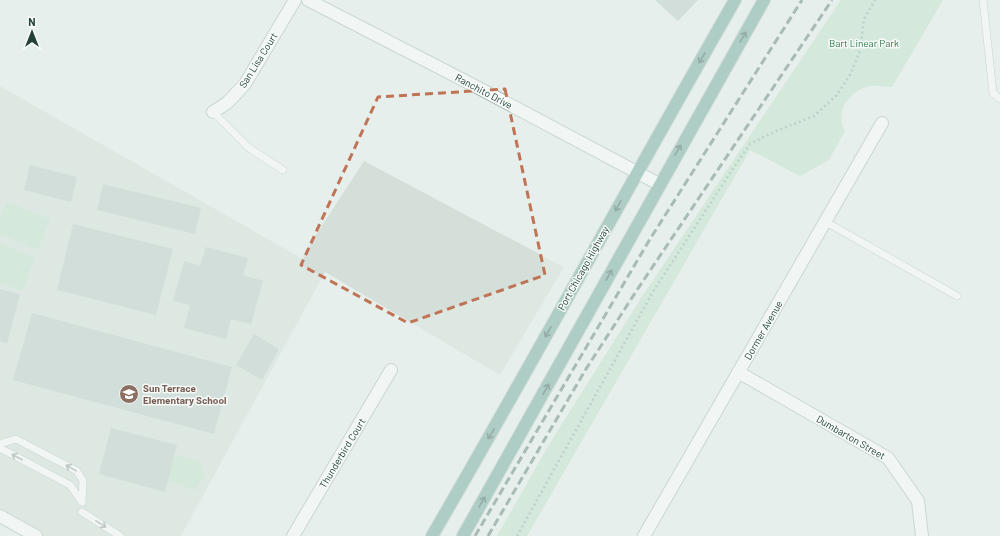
<svg xmlns="http://www.w3.org/2000/svg" width="1000" height="536" viewBox="0 0 1000 536" font-family="Barlow,sans-serif">
	<rect width="100%" height="100%" fill="#e6efeb"/>
	<path fill="#d4dfda" d="M0,86L301,258L364,161L564,267L500,375L325,272L181,536H36L0,516Z"/>
	<path fill="#bfe0c8" d="M841,0H943L892,87C885,87 876,85 870,86C849,90 834,113 845,131L829,160L800,176L750,150L527,536H497L550,443L643,295Z
		M7,202L50,219L38,250L0,234V218Z
		M0,243L35,258L22,291L0,283Z
		M175,455L200,462L205,475L195,490L168,480Z"/>
	<path fill="#bbcac4" d="M655,0H698L678,21Z
		M30,165L77,177L71,202L24,190Z
		M103,184L201,208L195,234L97,210Z
		M73,224L173,249L156,315L57,290Z
		M206,247L248,258L243,275L263,281L251,324L231,319L226,339L184,328L190,305L173,301L184,261L200,266Z
		M0,289L20,294L7,344L0,341Z
		M32,313L232,367L214,434L13,380Z
		M254,334L279,349L262,380L236,365Z
		M111,428L177,445L165,492L99,474Z"/>
	<g fill="none" stroke-linecap="round" stroke-linejoin="round">
		<defs>
			<path id="lane" d="M983,0L993,93L1000,99
				M213,112L249,148L283,170
				M826,222L957,296
				M0,444L16,439L77,471L83,481L82,502
				M0,448L70,485L82,502
				M82,512L120,536"/>
			<path id="street" d="M308,0L473,85L659,184
				M213,112L227,103L245,84L295,0
				M738,372L888,458L918,501L922,536
				M0,516L36,536
				M293,536L391,370
				M644,536L882,123"/>
			<path id="primary" d="M432,536C535,359 633,178 735,0
				M463,536L764,0"/>
		</defs>
		<use href="#lane" stroke="#a8b8b2" stroke-width="8"/>
		<use href="#street" stroke="#a8b8b2" stroke-width="14"/>
		<use href="#primary" stroke="#c2cac8" stroke-width="14"/>
		<path stroke="#86b3a5" stroke-width="2.5" stroke-dasharray="2 3" stroke-linecap="butt" d="M517,536L654,290L736,164L750,144L776,131L814,116L836,96L850,75L860,51L864,19L875,0"/>
		<use href="#lane" stroke="#fff" stroke-width="7"/>
		<use href="#street" stroke="#fff" stroke-width="12"/>
		<use href="#primary" stroke="#6aa596" stroke-width="12"/>
		<path stroke="#5f7d75" stroke-width="3" stroke-dasharray="8 4" stroke-linecap="butt" d="M475,536L650,239L802,0
			M488,536L586,369L637,290L832,0"/>
	</g>
	<defs><path id="oneway-shaft" d="M-6 0H5M1.5-3L5.5 0L1.5 3" fill="none" stroke-width="1.6" stroke-linecap="round" stroke-linejoin="round"/></defs>
	<g stroke="#365b51">
		<use href="#oneway-shaft" transform="translate(743 37) rotate(-60)"/>
		<use href="#oneway-shaft" transform="translate(702 58) rotate(120)"/>
		<use href="#oneway-shaft" transform="translate(678 150) rotate(-60)"/>
		<use href="#oneway-shaft" transform="translate(618 206) rotate(119)"/>
		<use href="#oneway-shaft" transform="translate(609 275) rotate(-61)"/>
		<use href="#oneway-shaft" transform="translate(548 332) rotate(119)"/>
		<use href="#oneway-shaft" transform="translate(546 389) rotate(-61)"/>
		<use href="#oneway-shaft" transform="translate(491 434) rotate(120)"/>
		<use href="#oneway-shaft" transform="translate(482 502) rotate(-60)"/>
	</g>
	<g stroke="#92a09c">
		<use href="#oneway-shaft" transform="translate(17 457) rotate(-152)"/>
		<use href="#oneway-shaft" transform="translate(71 468) rotate(-151)"/>
		<use href="#oneway-shaft" transform="translate(101 524) rotate(32)"/>
	</g>
	<path d="M0 0H1000V536H0ZM505,89L545,275L408,323L301,265L378,97Z" fill="#e6efeb" fill-opacity=".55" fill-rule="evenodd"/>
	<path fill="none" stroke="#c07456" stroke-width="3" stroke-dasharray="8 5" stroke-linejoin="round" d="M505,89L545,275L408,323L301,265L378,97Z"/>
	<defs>
		<symbol id="school-disc" viewBox="-11 -11 22 22"><circle r="9.5" fill="#8d6e63" stroke="#f7fbf9"/><path d="M0-5L7-2L0 1L-7-2ZM-4 1L0 2.5L4 1V4Q0 6-4 4Z" fill="#fff"/></symbol>
	</defs>
	<g fill-rule="evenodd">
		<use href="#school-disc" x="118" y="383" width="22" height="22"/>
	</g>
	<g text-anchor="middle" dominant-baseline="central" stroke-width="3" stroke-linejoin="round" paint-order="stroke">
		<g font-size="10" fill="#2d7a4b" stroke="#f7fbf9">
			<text x="864" y="43">Bart Linear Park</text>
		</g>
		<g font-size="10" fill="#24423a" stroke="#f7fbf9">
			<text transform="translate(258 60) rotate(-58)">San Lisa Court</text>
			<text transform="translate(484 91) rotate(28)">Ranchito Drive</text>
			<text transform="translate(583 268) rotate(-61)">Port Chicago Highway</text>
			<text transform="translate(763 330) rotate(-60)">Dormer Avenue</text>
			<text transform="translate(851 437) rotate(30)">Dumbarton Street</text>
			<text transform="translate(342 453) rotate(-59)">Thunderbird Court</text>
		</g>
		<g font-size="10" font-weight="bold" fill="#785e54" stroke="#f7fbf9" text-anchor="start">
			<text x="143" y="388">Sun Terrace<tspan x="143" dy="12">Elementary School</tspan></text>
		</g>
	</g>
	<g transform="translate(32 32)" stroke="#f7fbf9" stroke-width="3" paint-order="stroke">
	<path d="M0-3L7 15L0 10L-7 15Z" fill="#24423a"/>
	<text y="-6" font-size="11" font-weight="bold" text-anchor="middle" fill="#24423a">N</text>
	</g>
</svg>
